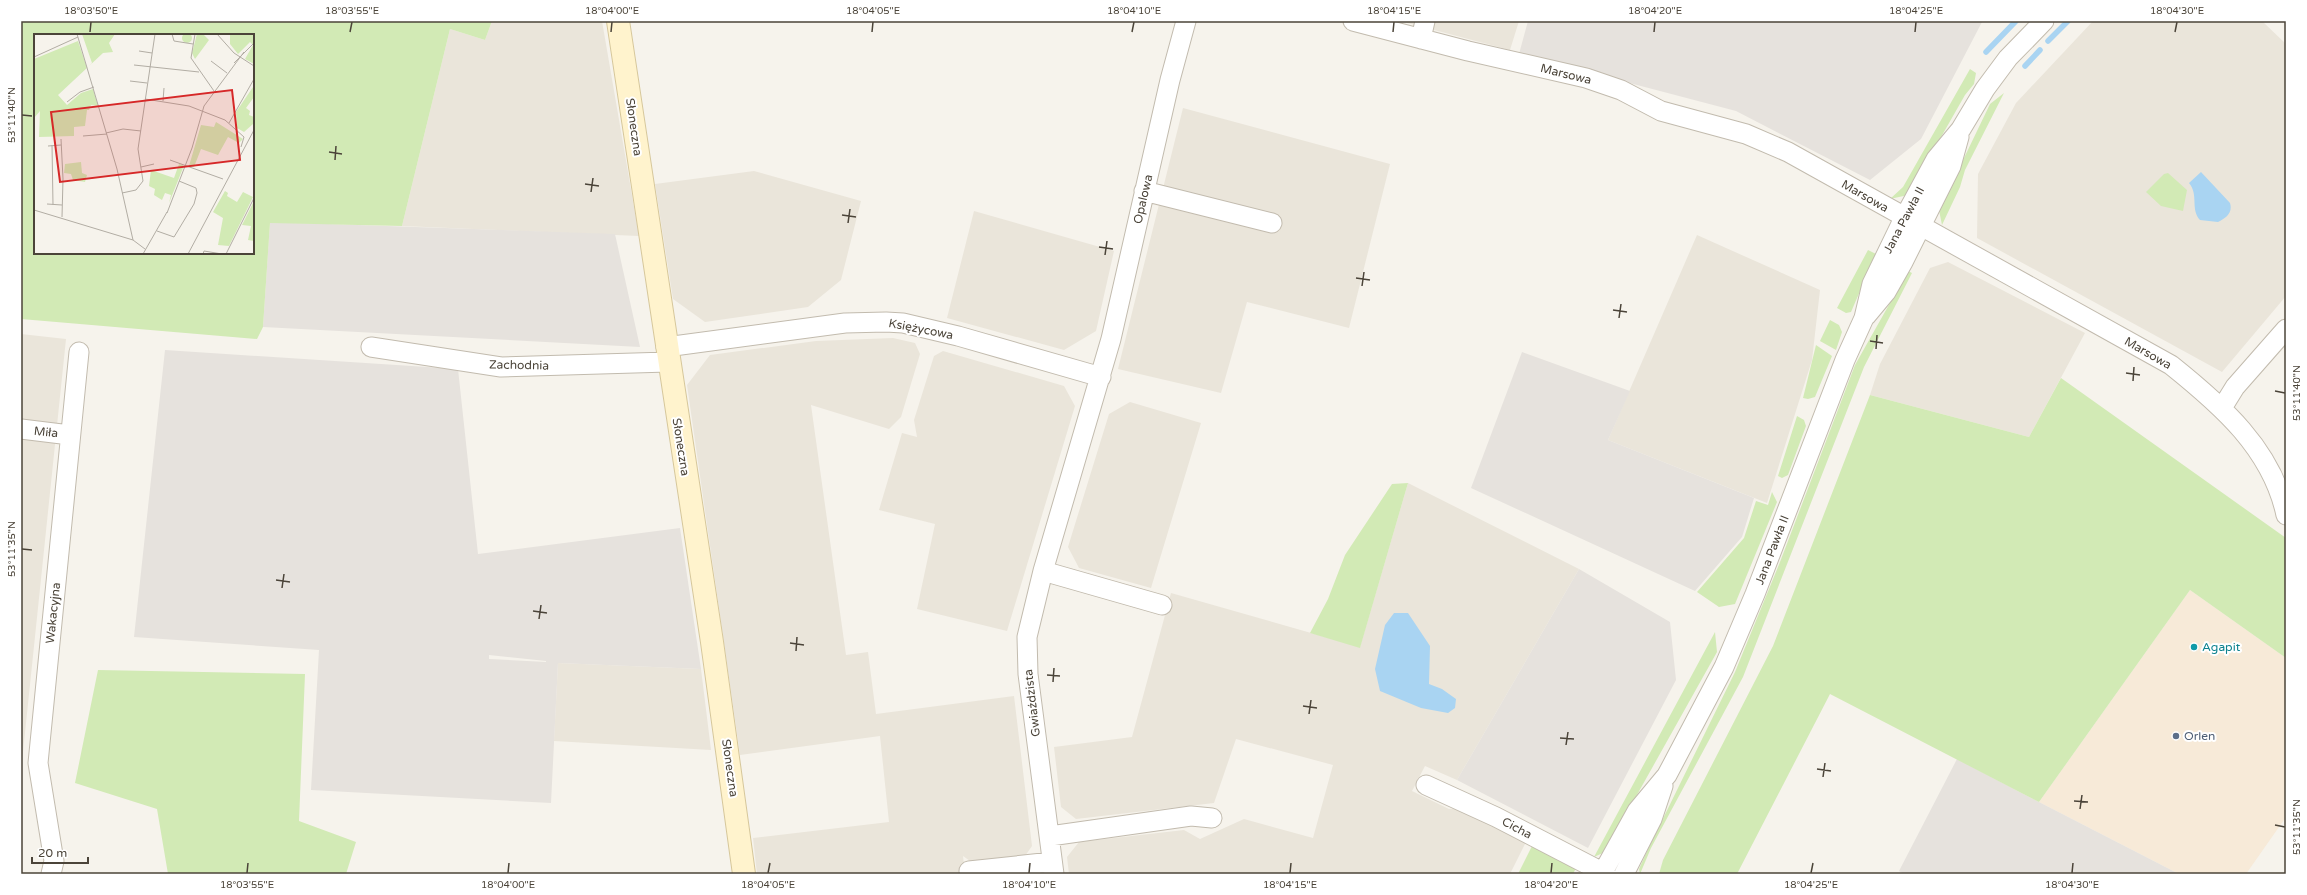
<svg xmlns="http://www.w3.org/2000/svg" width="2307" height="895" viewBox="0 0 2307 895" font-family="'Varela Round',sans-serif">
	<rect width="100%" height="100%" fill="#f6f3ec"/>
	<path fill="#eae5da" d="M492,21H602L639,236L402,226L450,29L485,40Z
		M1400,21H1519L1510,50Z
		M2093,21H2262L2286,44V296L2222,372L1977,238L1978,174L2016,103Z
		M1183,108L1390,164L1349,328L1247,302L1221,393L1118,369Z
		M754,171L861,201L841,280L808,307L705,322L673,299L655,184Z
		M974,211L1114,251L1096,331L1064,350L947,318Z
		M1697,235L1820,290L1812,360L1767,503L1608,440Z
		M1948,262L2085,333L2029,437L1870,395L1880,364L1930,268Z
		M21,334L66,339L21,771Z
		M893,338L915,343L920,354L901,417L889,429L811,405L846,655L868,652L876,714L1014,696L1032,846L1025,856L973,863L963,856L965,874H757L753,838L889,822L880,736L740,755L687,385L710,355L816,341Z
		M943,351L1064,386L1075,406L1007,631L917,609L935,524L879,510L902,433L917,437L914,420L934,356Z
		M1130,402L1201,423L1151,588L1079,568L1068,547L1109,414Z
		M1408,483L1579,569L1457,780L1425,766L1412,791L1449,809L1457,808L1526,842L1510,874H1069L1067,857L1079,842L1184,830L1200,839L1244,819L1313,838L1333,765L1236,739L1214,803L1076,819L1061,807L1054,747L1132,737L1171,593L1360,647Z
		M558,663L701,669L711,750L554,741Z"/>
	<path fill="#f7ead8" d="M2190,590L2286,658V817L2246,874H2179L2039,802Z"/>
	<path fill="#e6e2dd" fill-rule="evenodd" d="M1528,21H1982V22L1921,139L1870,180L1736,111L1519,54Z
		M270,222L615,234L640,347L263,327Z
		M165,350L458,369L478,554L680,528L701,669L558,663L551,803L311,790L319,650L134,637ZM489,655L546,661V662L489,659Z
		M1522,352L1630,391L1608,440L1754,498L1742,537L1695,591L1471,488Z
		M1579,569L1670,622L1676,680L1588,848L1457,780Z
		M1957,759L2039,802L2179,874H1904L1899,871Z"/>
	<path fill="#d2eab5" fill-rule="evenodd" d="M21,21H492L485,40L450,29L402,226L270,223L263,327L257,339L21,319ZM35,35H253V253H35Z
		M1970,69L1976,73L1974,84L1965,95L1908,195L1890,199L1903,187Z
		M2004,93L1965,170L1960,187L1942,225L1939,210L1990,104Z
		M2168,173L2187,190L2183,211L2161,206L2146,192L2164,174Z
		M1868,250L1876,254L1851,312L1846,313L1837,308Z
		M1908,271L1912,273L1864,367L1743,677L1651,848L1640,874L1639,869L1649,847L1735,672L1780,562L1855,365Z
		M1830,320L1839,325L1842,332L1836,350L1820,341Z
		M1816,345L1832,356L1815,397L1808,399L1803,398Z
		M2061,378L2286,538V658L2190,590L2039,802L1830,694L1737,874H1659L1663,860L1773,646L1870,395L2029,437Z
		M1797,416L1804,420L1806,426L1788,475L1782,478L1778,476Z
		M1408,483L1360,648L1310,633L1328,599L1345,555L1392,484Z
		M1772,492L1777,502L1735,604L1719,607L1697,592L1744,538L1756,501L1768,505Z
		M1715,632L1717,652L1605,852L1594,857Z
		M98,670L305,674L299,821L356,842L346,874H168L157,809L75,783Z
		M1532,846L1577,866L1573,874H1518Z"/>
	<path fill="#a9d4f2" d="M2201,172L2230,203C2233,213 2226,218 2218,222L2200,220C2190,209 2199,195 2189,183Z
		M1394,613H1408L1430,646L1429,684L1442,689L1456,699L1455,708L1448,713L1421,708L1380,691L1375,669L1385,625Z"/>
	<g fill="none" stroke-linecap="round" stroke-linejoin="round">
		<path stroke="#a9d4f2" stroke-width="5.5" d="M2048,41L2068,21
			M1986,52L2016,21
			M2025,66L2040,50"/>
		<defs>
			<path id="street" d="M1353,21L1468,51L1586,78L1621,90L1661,111L1746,134L1788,152L2171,365C2221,405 2272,449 2286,515
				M1421,39L1425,21
				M1144,191L1272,223
				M1866,316L1886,292L1903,262L1951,166L1959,137
				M371,347L501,367L668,362
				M666,347L845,323L886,322L903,323L958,336L1101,377
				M2222,408L2235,387L2286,329
				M21,429L70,435
				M1043,571L1162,605
				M1426,785L1496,817L1606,874
				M1050,836L1191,816L1212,818
				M969,871L1052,862
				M51,874L54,861L38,763L79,352
				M1054,874L1028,674L1027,637L1043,571L1111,339L1170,80L1186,21
				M1602,874L1637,811L1667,775L1724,667L1755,594L1845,360L1864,318L1872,284L1904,218L1936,159L1961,129L1985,89L2008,58L2044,21
				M1624,874L1652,819L1663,786"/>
			<path id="secondary" d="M618,21L712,642L744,874"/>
		</defs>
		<use href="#street" stroke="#c2bbae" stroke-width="21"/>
		<use href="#secondary" stroke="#d6c79b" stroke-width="24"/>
		<use href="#street" stroke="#fff" stroke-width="19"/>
		<use href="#secondary" stroke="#fff3cd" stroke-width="22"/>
	</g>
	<path fill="none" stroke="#4b4439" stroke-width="1.5" d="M90,32L91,22M350,32L352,22M611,32L612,22M872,32L873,22M1132,32L1134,22M1393,32L1394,22M1654,32L1655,22M1915,32L1916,22M2175,32L2177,22M22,115L32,116M329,152L342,154M335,160L336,146M585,184L599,186M591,192L593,178M842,215L856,217M848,223L850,209M1099,247L1113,249M1105,255L1107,241M1356,278L1370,280M1362,286L1364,272M1613,310L1627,312M1619,318L1621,304M1870,341L1883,343M1876,349L1877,335M2126,373L2140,375M2133,381L2134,367M2275,391L2285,393M22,549L32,550M276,580L290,582M282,588L284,574M533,611L547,613M539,619L541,605M790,643L804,645M796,651L797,637M1047,675L1060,676M1053,682L1054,668M1303,706L1317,708M1309,714L1311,700M1560,738L1574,739M1566,745L1568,732M1817,769L1831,771M1823,777L1825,763M2074,801L2088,802M2080,809L2082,795M2275,825L2285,827M247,873L248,863M508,873L509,863M768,873L770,863M1029,873L1030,863M1290,873L1291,863M1551,873L1552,863M1811,873L1813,863M2072,873L2073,863"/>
	<circle fill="#0f9aa8" stroke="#fff" stroke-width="1.5" cx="2194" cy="647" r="4"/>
	<circle fill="#5c6f8a" stroke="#fff" stroke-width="1.5" cx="2176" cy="736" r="4"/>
	<g text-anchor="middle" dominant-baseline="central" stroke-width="4" stroke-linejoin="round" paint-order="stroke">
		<g font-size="12" fill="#4b4439" stroke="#fff">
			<text transform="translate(1566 74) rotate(14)">Marsowa</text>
			<text transform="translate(634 127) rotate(82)">Słoneczna</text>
			<text transform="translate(1865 196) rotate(30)">Marsowa</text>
			<text transform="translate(1143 199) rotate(-77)">Opalowa</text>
			<text transform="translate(1904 220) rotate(-62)">Jana Pawła II</text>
			<text transform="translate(921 329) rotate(11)">Księżycowa</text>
			<text transform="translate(2148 353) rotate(30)">Marsowa</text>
			<text transform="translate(519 365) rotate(1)">Zachodnia</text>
			<text transform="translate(46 432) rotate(6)">Miła</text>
			<text transform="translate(681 447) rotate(81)">Słoneczna</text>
			<text transform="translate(1772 550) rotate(-69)">Jana Pawła II</text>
			<text transform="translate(53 613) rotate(-84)">Wakacyjna</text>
			<text transform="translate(1032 703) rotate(-97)">Gwiaździsta</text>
			<text transform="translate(730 768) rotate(82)">Słoneczna</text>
			<text transform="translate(1517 828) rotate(28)">Cicha</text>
		</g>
		<g font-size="12" fill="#0d838f" stroke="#fff" text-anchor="start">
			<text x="2202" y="647">Agapit</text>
		</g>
		<g font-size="12" fill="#4e5e75" stroke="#fff" text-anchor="start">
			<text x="2184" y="736">Orlen</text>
		</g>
	</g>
	<g transform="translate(34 34)">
		<rect width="220" height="220" fill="#f6f3ec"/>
		<path d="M148 4a5 5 0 1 1 10 0a5 5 0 1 1-10 0ZM48,0H81L75,9L79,18L69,19L24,61L33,71L47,59L59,55L64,72L57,71L55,76H53L51,92L40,93V102L5,103L6,77L0,84V25L44,7L53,34L58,29ZM163,0H169L175,6L161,25L158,19ZM196,0H220V30L211,25L219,11L216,8L204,20L196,10ZM219,53L220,63L212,74L216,77L215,81L220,83L219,90L210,98L203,94L202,78ZM182,88L209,105L205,109L194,103L184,121L167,115L160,133L155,132L167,91L180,93ZM47,128L48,139L53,141L51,148L39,146L37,140L30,139L31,130ZM145,130L149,131V134L135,169L137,161L131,159L128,166L120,161L121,155L115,152L117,136L140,144ZM191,157L194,159L193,162L203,168L209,158L219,163L195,212L184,211L189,184L179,178ZM220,167V207L214,206L217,192L208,191Z" fill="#d2eab5"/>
		<path fill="none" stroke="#b2ada4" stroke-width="1" d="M43,0L83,135L99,206M138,0L140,7L159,10M161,0L157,24L180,57M183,0L200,19L220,32M105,17L118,19M0,23L44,3M177,27L193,39M200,29L219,10M100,31L165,38M96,47L113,49M111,65L155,72L191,86L210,103L207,113M129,67L130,54M33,68L46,58L60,53M195,89L220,45M72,99L89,95L107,97M49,102L73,100M27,105L29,145L28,183M18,111L19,171M14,112L27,111M136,126L189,145M107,133L120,130M88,159L102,156L109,147L104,115L121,0M13,170L28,171M0,176L99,206L111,215M133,179L158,114L170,72L210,18M123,197L140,203L160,170L163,159L162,154L145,147M109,220L133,178M154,220L220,96M169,220L170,217L188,220M192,220L220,164"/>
		<path fill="#d62828" fill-opacity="0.15" stroke="#d62828" stroke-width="2" d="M198,56L206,126L26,148L17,78Z"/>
		<rect width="220" height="220" fill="none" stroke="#4b4439" stroke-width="2"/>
	</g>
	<rect width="2307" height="895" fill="none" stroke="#ffffff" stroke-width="44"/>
	<path d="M32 857v6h56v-6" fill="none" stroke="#4b4439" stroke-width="2"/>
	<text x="38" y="857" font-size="12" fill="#4b4439" stroke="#ffffff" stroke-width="3" paint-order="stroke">20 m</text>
	<rect x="22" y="22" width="2263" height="851" fill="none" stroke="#4b4439" stroke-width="1.5"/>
	<g font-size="10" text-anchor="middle" fill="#4b4439">
		<text x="91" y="14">18°03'50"E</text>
		<text x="352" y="14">18°03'55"E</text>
		<text x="612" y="14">18°04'00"E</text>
		<text x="873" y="14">18°04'05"E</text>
		<text x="1134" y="14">18°04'10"E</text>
		<text x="1394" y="14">18°04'15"E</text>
		<text x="1655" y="14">18°04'20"E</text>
		<text x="1916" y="14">18°04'25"E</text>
		<text x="2177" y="14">18°04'30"E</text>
		<text transform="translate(11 115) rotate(-90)" y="4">53°11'40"N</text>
		<text transform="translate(2296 393) rotate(-90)" y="4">53°11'40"N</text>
		<text transform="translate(11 549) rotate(-90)" y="4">53°11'35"N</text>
		<text transform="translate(2296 827) rotate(-90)" y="4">53°11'35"N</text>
		<text x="247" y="888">18°03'55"E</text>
		<text x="508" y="888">18°04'00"E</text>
		<text x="768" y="888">18°04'05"E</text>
		<text x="1029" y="888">18°04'10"E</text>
		<text x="1290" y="888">18°04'15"E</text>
		<text x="1551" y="888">18°04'20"E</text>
		<text x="1811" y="888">18°04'25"E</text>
		<text x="2072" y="888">18°04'30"E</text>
	</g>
</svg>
